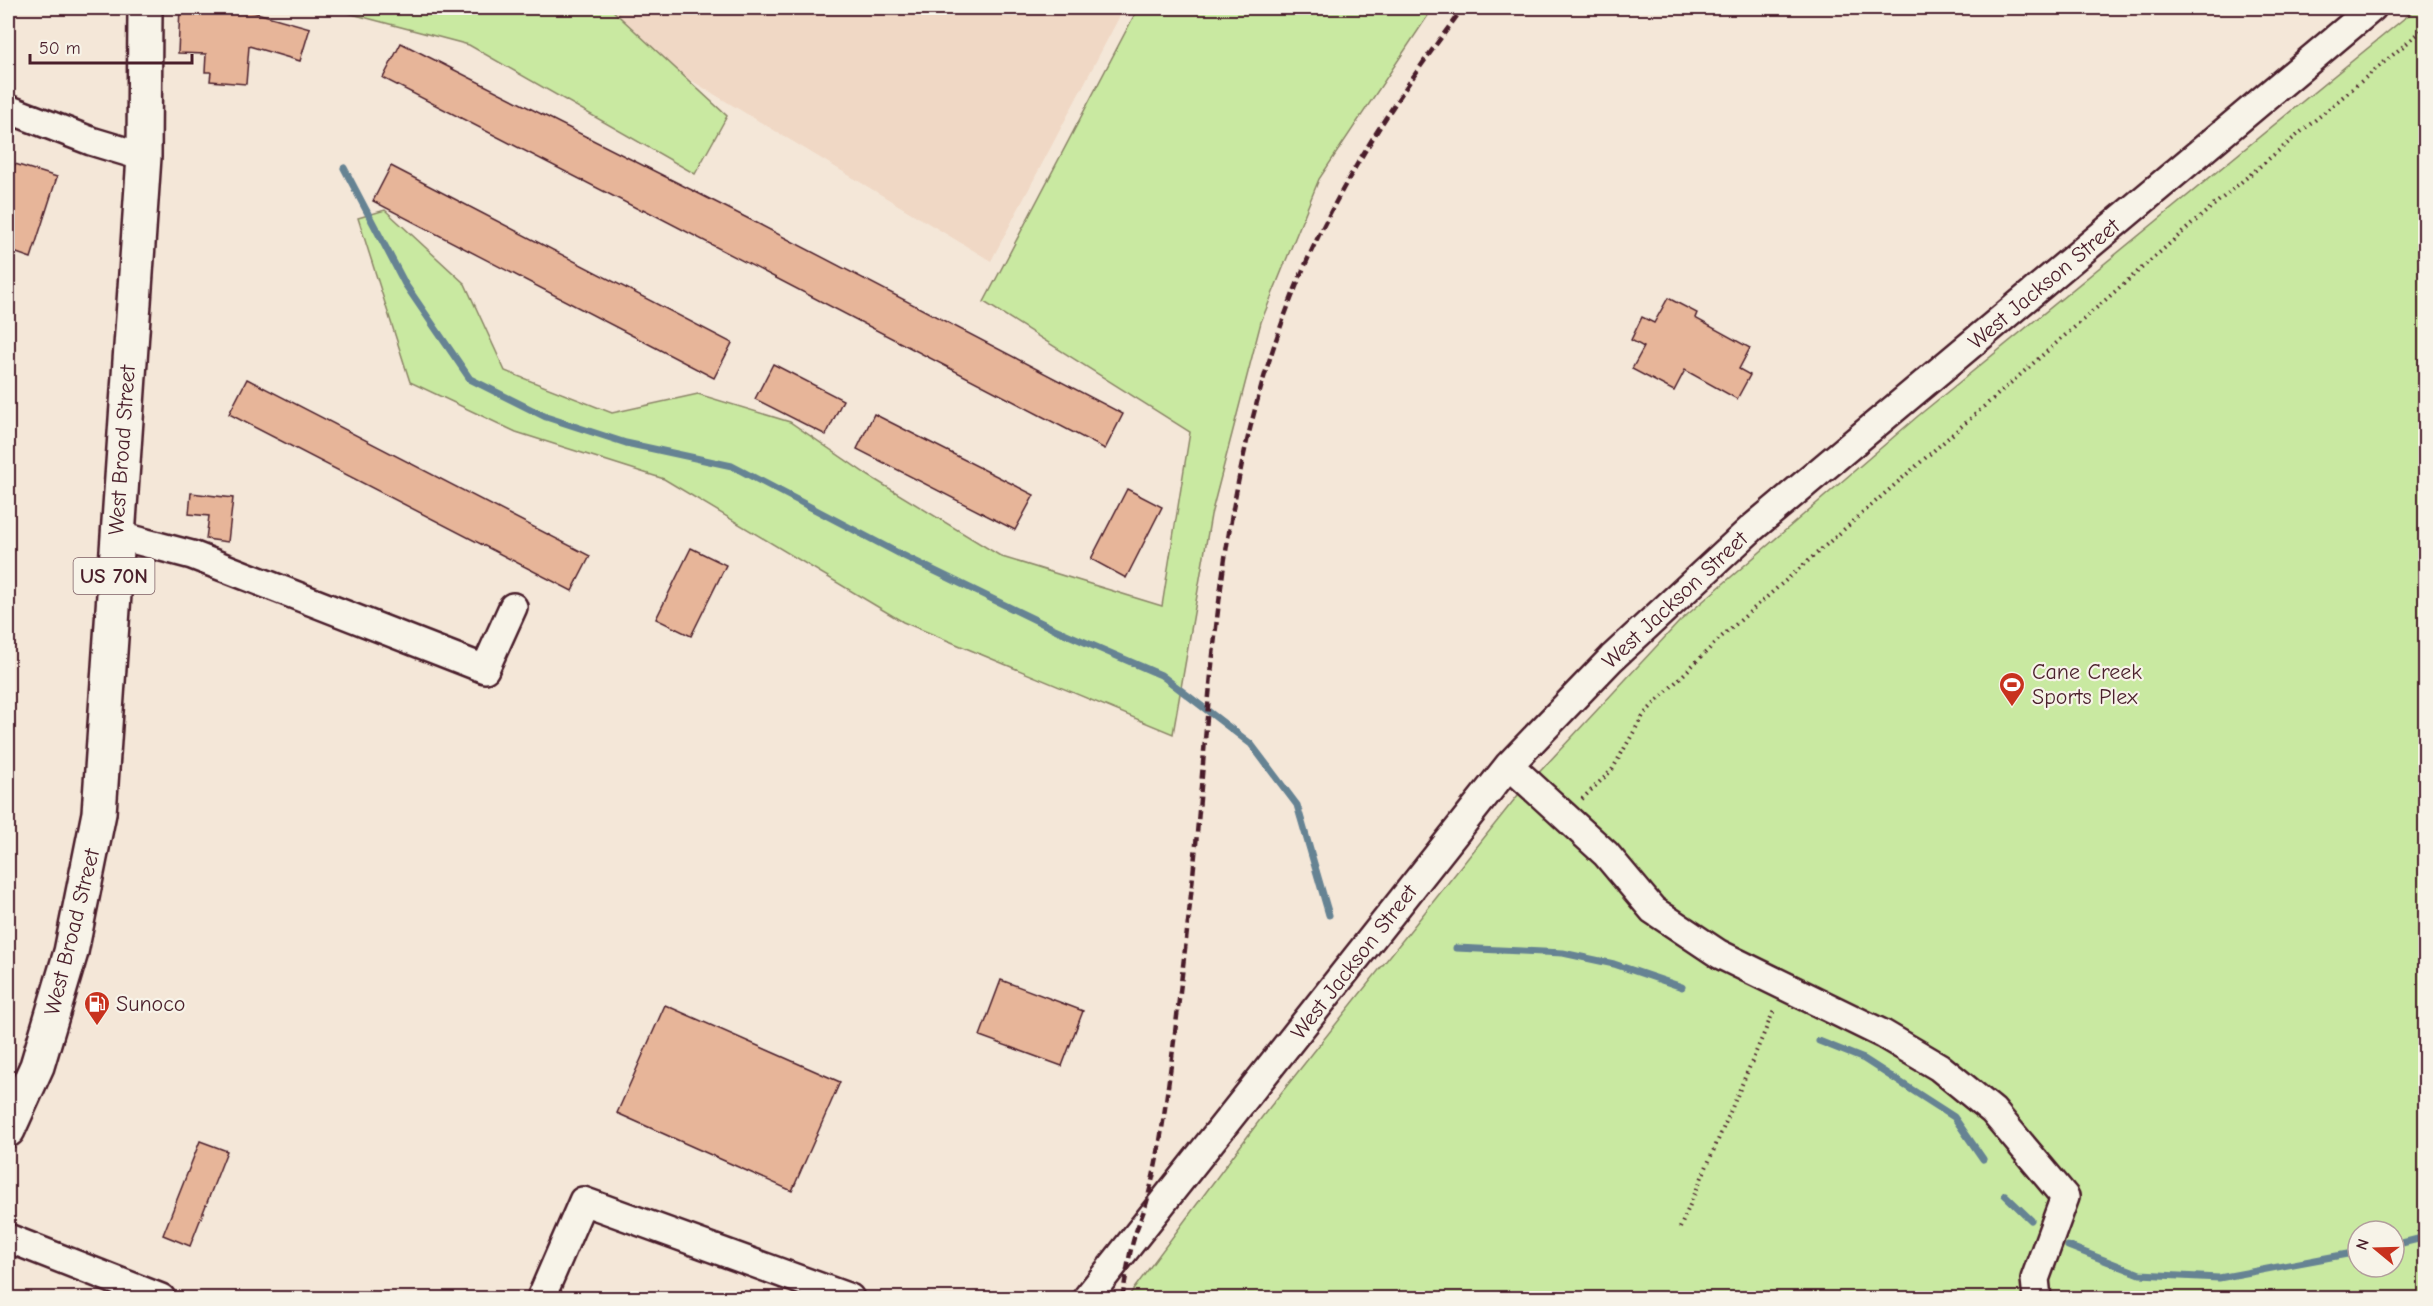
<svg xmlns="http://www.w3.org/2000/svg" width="2433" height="1306" viewBox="0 0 2433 1306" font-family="'Comic Neue',sans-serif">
	<rect width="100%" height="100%" fill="#f4e7d8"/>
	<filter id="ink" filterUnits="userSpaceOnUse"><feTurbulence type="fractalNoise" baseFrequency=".0167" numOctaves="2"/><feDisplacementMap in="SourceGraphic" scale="12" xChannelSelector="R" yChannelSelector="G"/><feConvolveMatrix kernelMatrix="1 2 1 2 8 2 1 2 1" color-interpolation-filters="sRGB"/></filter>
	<g filter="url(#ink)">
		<path fill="#f0d8c5" d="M571,8H1124L991,261Z"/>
		<path fill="#c9e9a1" stroke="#8a8466" stroke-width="1.5" fill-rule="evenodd" d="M329,8H610L727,116L695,174L469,45Z
			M1138,8H1433L1319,179L1261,322L1211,515L1173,734L903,622L664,479L516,432L410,382L358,218L385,210L465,284L505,371L612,413L698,394L790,422L869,476L1002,557L1162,606L1190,432L984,302Z
			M2417,8H2425V1298H1127L1262,1117L1518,795L1680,621L1918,416ZM2358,1231H2394V1267H2358Z"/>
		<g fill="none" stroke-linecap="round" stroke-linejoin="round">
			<path stroke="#668393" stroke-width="7" d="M344,168L405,284L470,379L546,417L626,443L732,466L900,554L1050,627L1161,675L1251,744L1297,805L1329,915
				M1456,948L1563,953L1614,964L1682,987
				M1819,1041L1864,1059L1954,1117L1983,1159
				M2005,1195L2031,1220
				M2394,1245L2426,1237
				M2068,1246L2140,1274L2219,1278L2358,1252"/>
		</g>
		<path fill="#e7b599" stroke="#4a1f2b" stroke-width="1.5" d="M180,8H239L310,28L300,61L249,46L246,84L210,81L211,72H205L206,54L178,53Z
			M401,43L753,221L1123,414L1105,449L643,209L642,211L383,78Z
			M15,164L57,177L31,258L8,250V188Z
			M391,166L732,343L714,378L373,201Z
			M1668,298L1697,313L1695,318L1750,348L1739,369L1750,375L1737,399L1685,370L1674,391L1632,369L1644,347L1631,340L1642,317L1654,323Z
			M773,364L843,400L826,435L755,399Z
			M247,379L590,556L572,591L229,414Z
			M874,414L1034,495L1015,530L857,449Z
			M1127,489L1162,507L1126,578L1091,559Z
			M191,493L233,498L228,542L206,539L209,516L189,514Z
			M691,548L726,565L691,636L656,619Z
			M1001,980L1083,1011L1062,1066L980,1036Z
			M665,1005L840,1082L792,1191L617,1113Z
			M200,1141L227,1151L190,1246L163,1235Z"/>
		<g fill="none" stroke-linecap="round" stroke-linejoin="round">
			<defs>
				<path id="minor" d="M8,109L91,141L144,157
					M116,535L192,555L485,669L513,607
					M1509,765L1606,854L1653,910L1719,954L1883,1034L1939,1067L1993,1111L2065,1197L2035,1279L2037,1298
					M8,1238L161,1298
					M541,1298L583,1201L850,1298
					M1087,1298L1509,765L1612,658L1751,529L2372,8"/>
				<path id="major" d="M8,1130L37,1066L71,952L99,813L144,157L145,8"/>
			</defs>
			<use href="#minor" stroke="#4a1f2b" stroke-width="32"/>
			<use href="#major" stroke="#4a1f2b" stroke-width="38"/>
			<path stroke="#4a1f2b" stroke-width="4" stroke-dasharray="1.5 4.5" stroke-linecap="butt" d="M1582,799L1612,770L1644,714L1719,639L2208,210L2426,27
				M1680,1228L1775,1008"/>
			<use href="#minor" stroke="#f7f3e8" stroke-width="27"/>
			<use href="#major" stroke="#f7f3e8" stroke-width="33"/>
			<path stroke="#4a1f2b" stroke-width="4.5" stroke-dasharray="9 4.5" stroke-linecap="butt" d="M1122,1298C1126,1279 1128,1258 1134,1238C1138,1223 1146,1209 1149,1193C1160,1152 1165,1107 1171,1065C1181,984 1191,903 1198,822C1214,638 1224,467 1293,294C1334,190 1397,96 1463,8"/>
		</g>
	</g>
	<defs>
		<symbol id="stadium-pin" viewBox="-11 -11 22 30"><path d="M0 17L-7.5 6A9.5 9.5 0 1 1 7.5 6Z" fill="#c8321e" stroke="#f7f3e8"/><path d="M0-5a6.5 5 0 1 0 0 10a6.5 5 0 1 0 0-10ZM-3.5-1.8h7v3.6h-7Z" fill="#fff"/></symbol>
		<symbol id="fuel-pin" viewBox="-11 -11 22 30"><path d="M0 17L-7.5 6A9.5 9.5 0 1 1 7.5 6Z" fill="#c8321e" stroke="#f7f3e8"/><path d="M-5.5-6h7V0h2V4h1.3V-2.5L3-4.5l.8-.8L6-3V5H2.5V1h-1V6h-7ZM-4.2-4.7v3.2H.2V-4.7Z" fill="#fff"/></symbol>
	</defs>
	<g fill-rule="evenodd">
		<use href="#stadium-pin" x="1997" y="670" width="30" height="40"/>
		<use href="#fuel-pin" x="82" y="989" width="30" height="40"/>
	</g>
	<g text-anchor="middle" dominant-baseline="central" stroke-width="4.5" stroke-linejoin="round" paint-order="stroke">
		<rect fill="#f7f3e8" stroke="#7e5f64" stroke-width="1.5" x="73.5" y="558" width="81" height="36" rx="4.5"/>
		<g font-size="21" font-weight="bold" fill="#4a1f2b">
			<text x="114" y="576">US 70N</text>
		</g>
		<g font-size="22" fill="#4a1f2b" stroke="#f7f3e8">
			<text transform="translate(2044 284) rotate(-40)">West Jackson Street</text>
			<text transform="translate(122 450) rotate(-86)">West Broad Street</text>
			<text transform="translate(1675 600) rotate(-43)">West Jackson Street</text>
			<text transform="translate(72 932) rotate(-76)">West Broad Street</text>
			<text transform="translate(1354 962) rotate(-52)">West Jackson Street</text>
		</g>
		<g font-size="22" fill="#4a1f2b" stroke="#f7f3e8" text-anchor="start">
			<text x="2032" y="672">Cane Creek<tspan x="2032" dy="25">Sports Plex</tspan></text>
			<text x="116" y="1004">Sunoco</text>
		</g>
	</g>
	<rect width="2433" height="1306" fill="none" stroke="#f7f3e8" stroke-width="30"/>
	<rect x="15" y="15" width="2403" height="1276" fill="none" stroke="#4a1f2b" stroke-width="2" filter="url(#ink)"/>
	<g transform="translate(2376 1249) rotate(289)"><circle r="28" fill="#f7f3e8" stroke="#b29e9c" stroke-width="1.5"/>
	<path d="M0-4.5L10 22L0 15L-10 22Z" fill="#c8321e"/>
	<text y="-9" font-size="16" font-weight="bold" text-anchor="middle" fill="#4a1f2b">N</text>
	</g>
	<path d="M30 54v9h162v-9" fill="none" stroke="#4a1f2b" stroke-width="3"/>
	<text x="39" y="54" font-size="18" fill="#4a1f2b" stroke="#f7f3e8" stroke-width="4.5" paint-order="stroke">50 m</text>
</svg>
